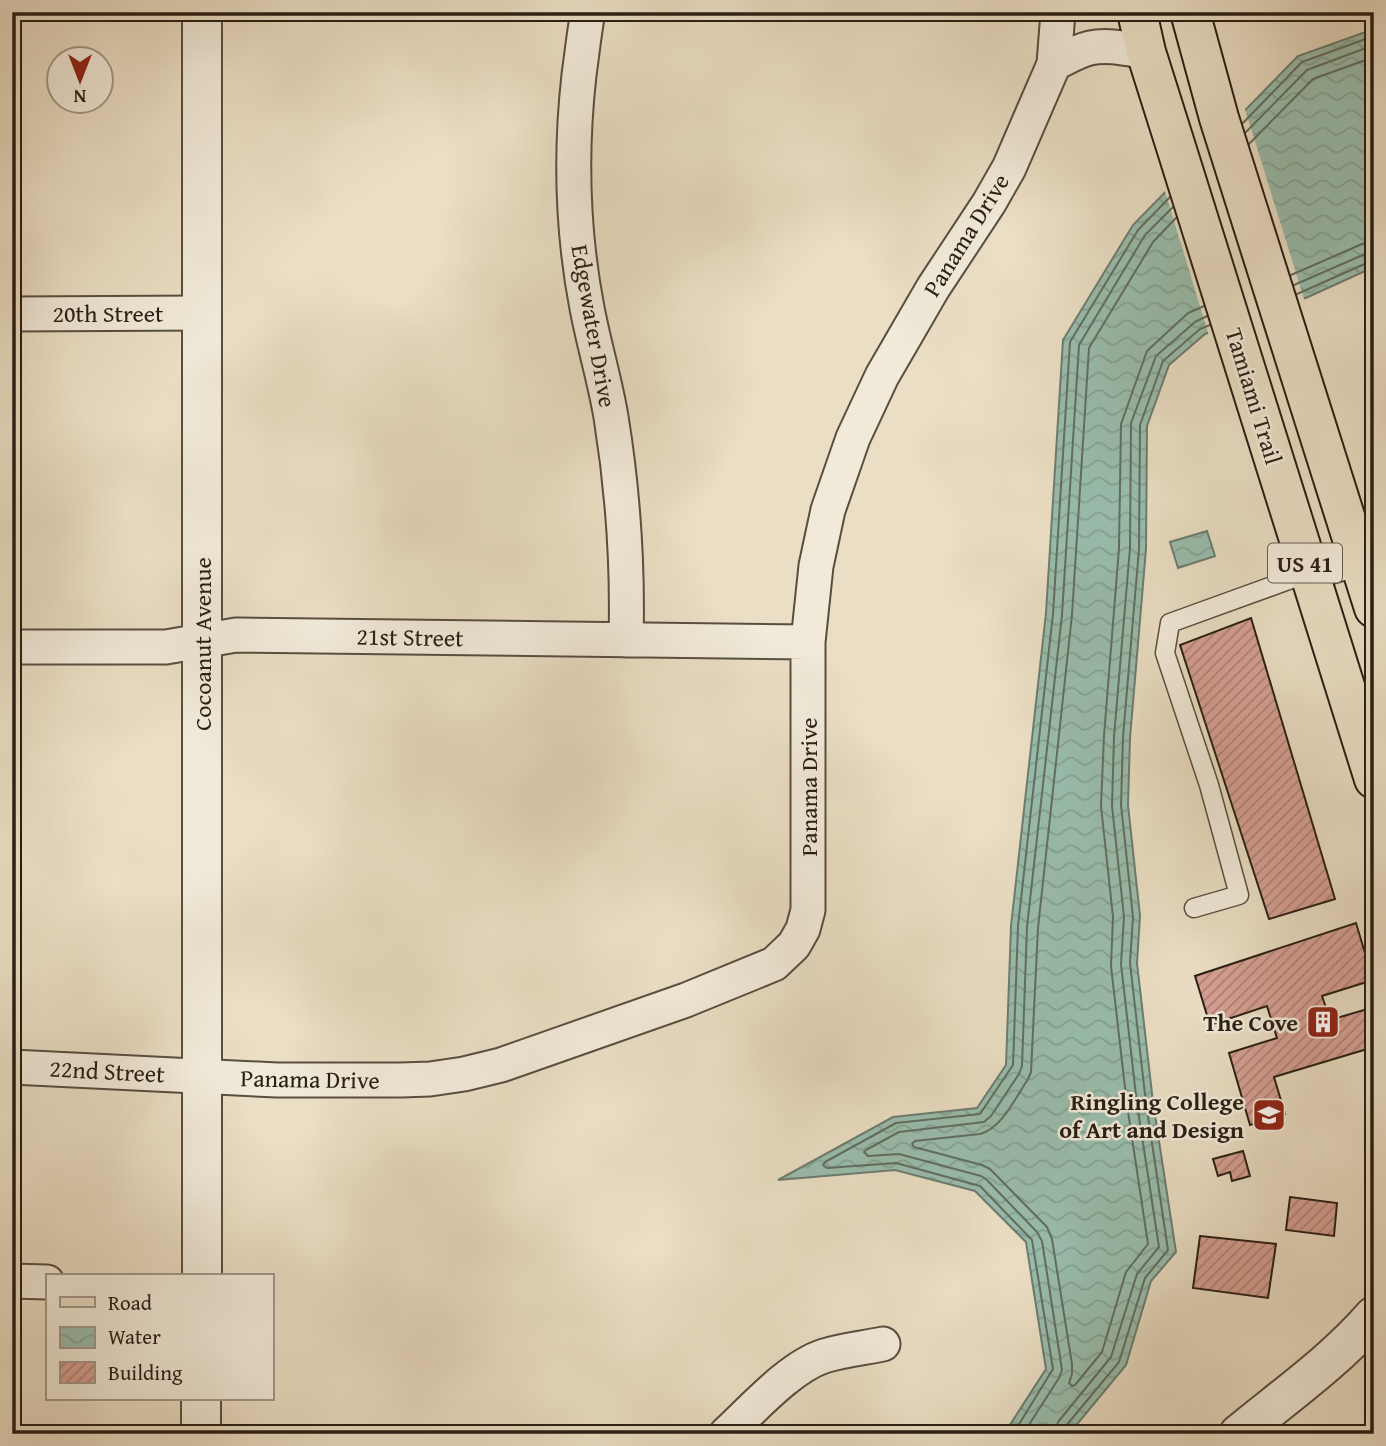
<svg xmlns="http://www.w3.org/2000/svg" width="1386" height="1446" viewBox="0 0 1386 1446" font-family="'Gentium Book Plus',serif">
	<defs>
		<pattern id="water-waves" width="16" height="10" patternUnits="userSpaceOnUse" patternTransform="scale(1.75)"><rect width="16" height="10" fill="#99bdad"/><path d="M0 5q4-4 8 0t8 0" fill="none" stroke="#84a294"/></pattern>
		<pattern id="building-hatch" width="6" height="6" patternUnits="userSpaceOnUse" patternTransform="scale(1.75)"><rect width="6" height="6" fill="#d69f93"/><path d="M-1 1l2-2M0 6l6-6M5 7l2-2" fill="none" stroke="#ae8177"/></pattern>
	</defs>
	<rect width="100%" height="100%" fill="#eadec4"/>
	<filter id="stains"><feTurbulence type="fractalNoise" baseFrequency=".00286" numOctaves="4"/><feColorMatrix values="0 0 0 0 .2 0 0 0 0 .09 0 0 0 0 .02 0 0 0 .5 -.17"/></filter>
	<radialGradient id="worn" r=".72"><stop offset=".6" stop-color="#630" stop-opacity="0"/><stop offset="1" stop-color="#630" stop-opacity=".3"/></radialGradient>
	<path fill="url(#water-waves)" stroke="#6c7d70" stroke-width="2" d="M1374,29V266L1370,269L1308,297L1205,334L1169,365L1147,426L1146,549L1130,738L1128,805L1140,916L1137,963L1153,1102L1176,1252L1151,1281L1126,1365L1069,1434H1004L1046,1369L1026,1242L975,1191L895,1170L778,1180L893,1117L977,1108L1006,1065L1011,926L1046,613L1063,340L1133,225L1298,56Z
		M1207,531L1215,556L1178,568L1170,542Z"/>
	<path fill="#eadec4" d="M1244,106L1305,302L1209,336L1164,188Z"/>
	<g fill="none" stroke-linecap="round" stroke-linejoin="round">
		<path stroke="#606e60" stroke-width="2" d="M1243,123L1302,62L1374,36
			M1246,132L1307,70L1374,45
			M1249,144L1313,79L1374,57
			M1176,218L1153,242L1089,348L1072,615L1038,928L1031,1072L1028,1079C1016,1097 1002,1128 980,1134L915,1141L912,1144L914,1147L982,1165L990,1169L1047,1227L1052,1239L1072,1364V1374L1069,1383L1072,1386L1075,1385L1102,1352L1126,1272L1148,1244L1127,1105L1111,966L1113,917L1101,806L1104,736L1119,548L1121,424L1147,351L1188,313L1204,306
			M1291,275L1362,244L1374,242
			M1294,285L1365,254L1374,253
			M1297,294L1369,262H1374
			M1013,1434L1053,1369L1032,1240L980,1186L896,1163L827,1168L823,1165L825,1162L896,1123L980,1114L1013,1065L1018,926L1053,614L1070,342L1138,230L1170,197
			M1023,1434L1059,1378L1062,1370L1042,1241L1037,1232L987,1180L981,1176L899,1154L868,1156L864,1152L866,1150L899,1132L984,1122L991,1116L1019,1074L1022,1066L1027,927L1062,615L1079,345L1145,235L1173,207
			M1055,1434L1058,1422L1111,1357L1137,1274L1159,1247L1137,1104L1121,964L1124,917L1112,806L1114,737L1130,548L1131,423L1156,356L1195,322L1207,316
			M1064,1434L1065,1427L1119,1362L1145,1278L1168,1250L1146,1103L1130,963L1133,917L1121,805L1123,737L1139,549L1140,425L1163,361L1200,329L1210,325"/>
	</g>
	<path fill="url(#building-hatch)" stroke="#281e14" stroke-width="2" d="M1251,618L1335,899L1269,919L1180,645Z
		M1356,923L1373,980L1322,996L1330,1020L1374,1007V1047L1274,1077L1285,1114L1250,1125L1229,1053L1277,1038L1267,1006L1210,1025L1195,976Z
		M1243,1151L1250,1176L1232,1181L1230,1172L1218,1176L1213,1159Z
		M1290,1197L1337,1203L1334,1236L1286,1230Z
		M1200,1236L1276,1244L1268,1298L1193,1288Z
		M1352,1429H1374V1434H1352Z"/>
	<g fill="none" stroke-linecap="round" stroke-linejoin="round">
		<defs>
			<path id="service" d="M1194,908L1239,895L1209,785L1165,653L1170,623L1308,573"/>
			<path id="minor" d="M588,12C584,33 582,54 579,75C570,155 572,230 587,308C594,345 605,381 611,417C623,491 628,565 626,640
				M1054,64C1066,58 1077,51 1090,48C1108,44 1128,49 1146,52
				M12,314L203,313
				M1308,573L1358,559L1374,552
				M12,647H166L236,635L808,642
				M12,1067L277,1080H401L430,1079L464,1074L501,1065L686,1000L774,964L794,945L803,929L808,910V642L816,566L828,510L853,438L882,376L933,288L989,203L1009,168L1054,64L1058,12
				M12,1281L47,1282
				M726,1434C753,1409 790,1367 824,1356C843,1350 864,1348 883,1344"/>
			<path id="tertiary" d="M202,1276V12
				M201,1434V1399
				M1239,1434C1285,1396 1335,1361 1374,1316"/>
			<path id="primary" d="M1137,12L1146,52L1176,147L1374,779
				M1190,12L1219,118L1374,608"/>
		</defs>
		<use href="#service" stroke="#584e40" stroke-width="21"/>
		<use href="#minor" stroke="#584e40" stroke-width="37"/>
		<use href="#tertiary" stroke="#584e40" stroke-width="42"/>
		<use href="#primary" stroke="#281e14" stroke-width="42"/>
		<use href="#service" stroke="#f1ead9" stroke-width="18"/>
		<use href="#minor" stroke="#f1ead9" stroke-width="33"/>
		<use href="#tertiary" stroke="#f1ead9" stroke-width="38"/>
		<use href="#primary" stroke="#eadec4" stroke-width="38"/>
	</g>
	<defs>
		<symbol id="building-square" viewBox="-11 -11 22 22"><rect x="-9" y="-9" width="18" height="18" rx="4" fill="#8f2418" stroke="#f1ead9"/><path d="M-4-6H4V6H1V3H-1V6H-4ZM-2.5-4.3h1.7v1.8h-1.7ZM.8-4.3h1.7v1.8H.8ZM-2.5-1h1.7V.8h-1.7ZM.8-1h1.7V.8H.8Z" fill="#fff"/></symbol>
		<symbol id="university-square" viewBox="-11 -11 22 22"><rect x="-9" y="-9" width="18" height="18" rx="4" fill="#8f2418" stroke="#f1ead9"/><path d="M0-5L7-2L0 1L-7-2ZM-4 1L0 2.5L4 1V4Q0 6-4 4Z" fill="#fff"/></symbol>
	</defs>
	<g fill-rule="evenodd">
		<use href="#building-square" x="1304" y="1003" width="38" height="38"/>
		<use href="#university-square" x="1250" y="1096" width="38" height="38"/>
	</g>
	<g text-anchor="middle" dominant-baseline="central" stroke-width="5" stroke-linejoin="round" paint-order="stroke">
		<rect fill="#f1ead9" stroke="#645b4f" stroke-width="2" x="1268" y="543.5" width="74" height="39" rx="5"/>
		<g font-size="23" font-weight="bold" fill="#281e14">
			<text x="1305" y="563">US 41</text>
		</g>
		<g font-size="24" fill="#281e14" stroke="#f1ead9">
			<text transform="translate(966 235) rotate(-58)">Panama Drive</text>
			<text x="108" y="313">20th Street</text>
			<text transform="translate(594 326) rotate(80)">Edgewater Drive</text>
			<text transform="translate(1254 396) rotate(73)">Tamiami Trail</text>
			<text transform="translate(410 637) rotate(1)">21st Street</text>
			<text transform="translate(202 644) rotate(-90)">Cocoanut Avenue</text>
			<text transform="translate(808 787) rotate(-90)">Panama Drive</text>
			<text transform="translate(107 1071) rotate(3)">22nd Street</text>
			<text transform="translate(310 1079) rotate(1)">Panama Drive</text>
		</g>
		<g font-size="24" font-weight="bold" fill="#281e14" stroke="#f1ead9" text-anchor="end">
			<text x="1298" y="1022">The Cove</text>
			<text x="1244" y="1101">Ringling College<tspan x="1244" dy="28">of Art and Design</tspan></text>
		</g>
	</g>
	<rect width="1386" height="1446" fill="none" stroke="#eadec4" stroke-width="42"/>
	<rect x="14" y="14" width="1358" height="1418" fill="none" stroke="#281e14" stroke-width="3.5"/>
	<rect x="21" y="21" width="1344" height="1404" fill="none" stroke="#281e14" stroke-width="2"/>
	<rect x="46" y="1274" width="228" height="126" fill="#f1ead9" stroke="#a1988a" stroke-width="2"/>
	<rect x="60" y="1297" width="35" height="10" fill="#eadec4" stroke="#a1988a" stroke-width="2"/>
	<text x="108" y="1310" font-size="21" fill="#281e14">Road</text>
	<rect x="60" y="1327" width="35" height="21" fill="url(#water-waves)" stroke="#a1988a" stroke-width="2"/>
	<text x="108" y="1344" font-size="21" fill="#281e14">Water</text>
	<rect x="60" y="1362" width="35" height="21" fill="url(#building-hatch)" stroke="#a1988a" stroke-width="2"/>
	<text x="108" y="1380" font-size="21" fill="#281e14">Building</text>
	<g transform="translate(80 80) rotate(180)"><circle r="33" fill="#f1ead9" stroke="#a1988a" stroke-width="2"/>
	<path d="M0-5L12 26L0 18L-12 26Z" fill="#8f2418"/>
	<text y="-10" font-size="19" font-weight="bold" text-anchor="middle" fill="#281e14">N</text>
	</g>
	<rect width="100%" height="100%" filter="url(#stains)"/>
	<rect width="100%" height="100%" fill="url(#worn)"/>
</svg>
